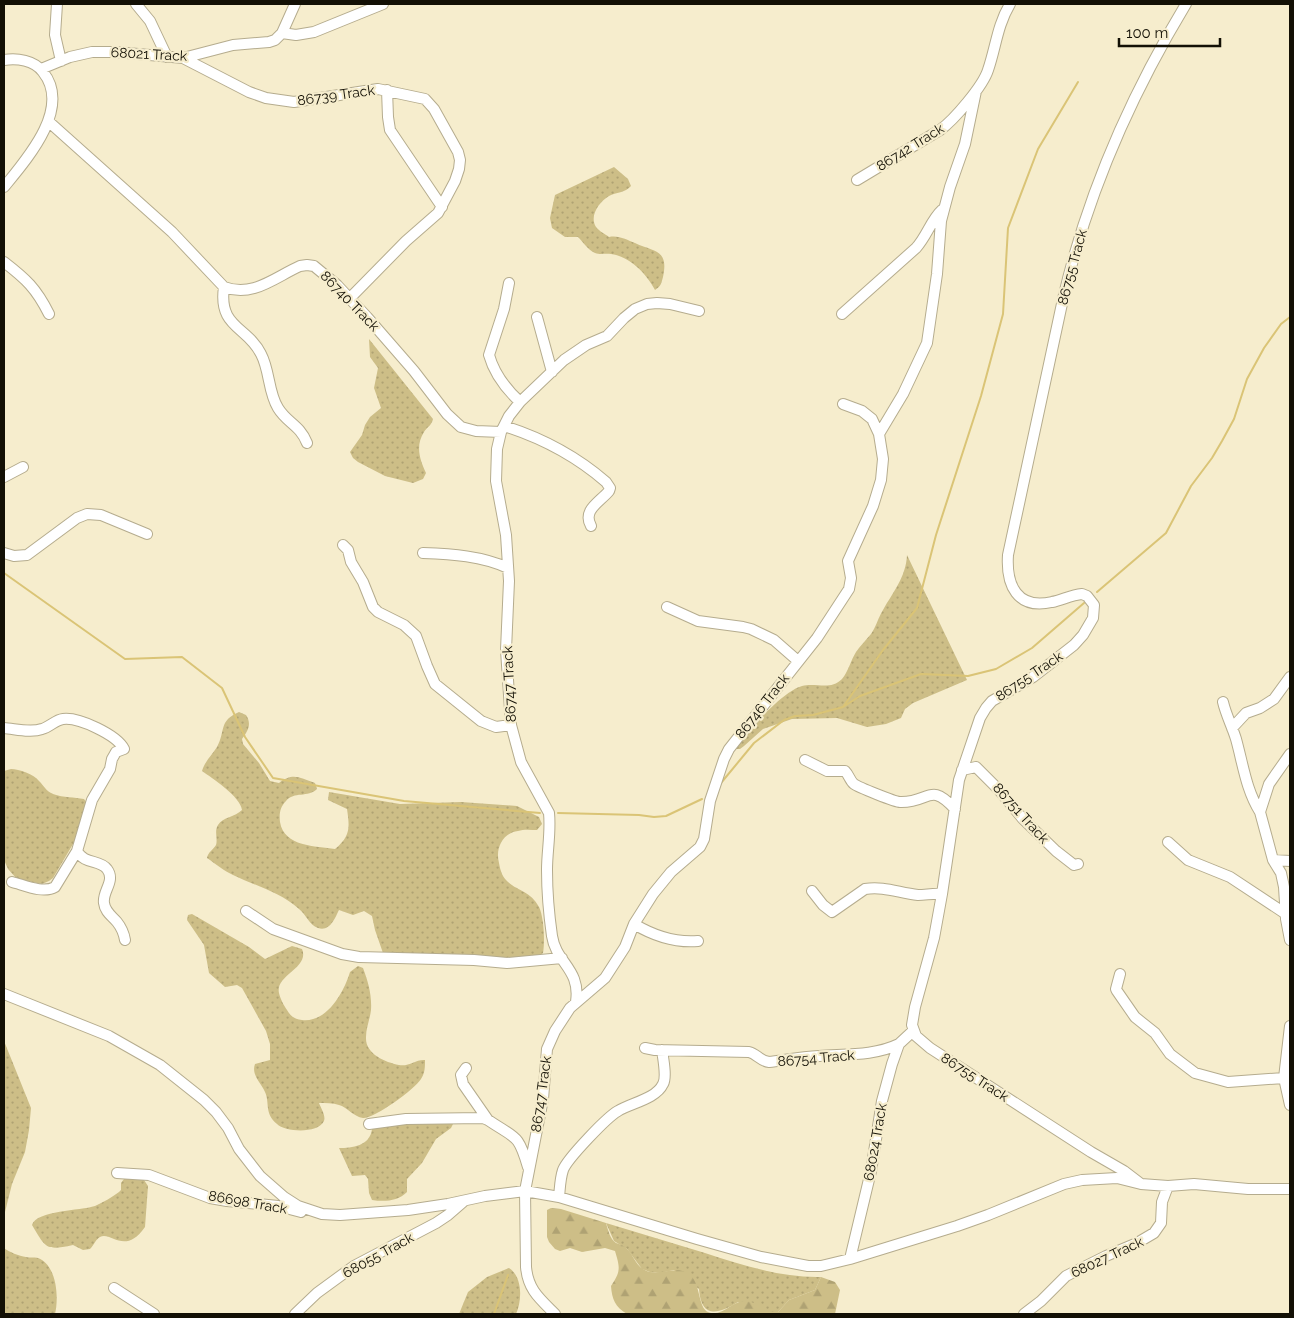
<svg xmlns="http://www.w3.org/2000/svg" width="1294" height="1318" viewBox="0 0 1294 1318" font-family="Raleway,sans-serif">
	<defs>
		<pattern id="grass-dots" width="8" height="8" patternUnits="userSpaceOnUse" patternTransform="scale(1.25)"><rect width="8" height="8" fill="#cdbe87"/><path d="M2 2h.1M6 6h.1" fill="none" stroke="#afa273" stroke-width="1.8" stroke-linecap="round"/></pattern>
		<pattern id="forest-firs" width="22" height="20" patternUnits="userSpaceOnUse" patternTransform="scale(1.25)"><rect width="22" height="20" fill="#cdbe87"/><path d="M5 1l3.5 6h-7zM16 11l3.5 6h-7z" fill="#afa273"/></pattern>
	</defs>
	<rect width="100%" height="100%" fill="#f6edcd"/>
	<path fill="url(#grass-dots)" d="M614,167L628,179L631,186C625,193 616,192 609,196C599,202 589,216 596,227C599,231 605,234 609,237C619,235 627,240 635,243C654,252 669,249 663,277C661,284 661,286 655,290C647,274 629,256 611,254C605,253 601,255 595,253C587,249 584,243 578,237H565L552,228L550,218L555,195Z
		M369,339L433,419C432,425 427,427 424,432C415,446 420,460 426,473L423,479L413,483L385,476L358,462L353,458L350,452L362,435L365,425L370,417L381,408L374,388L378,368L370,357Z
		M907,555L967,680L913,703L905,709L901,718L886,724L867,727L837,718L792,719L763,729L744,746L740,749H736C746,732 783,691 802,686C816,682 830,691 842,679C848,672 851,660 856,652C861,645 866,640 871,634C876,627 878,618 883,610C893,592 906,577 907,555Z
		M239,712L246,715C252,724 248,731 242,739L243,744L259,763L270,781L279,783C293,772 300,778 315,783L317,789C308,798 294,791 286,801C280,807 279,814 280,822C284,847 316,846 335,849C350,836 350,829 347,809L328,800L329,792L400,804L461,802L517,806L539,817L542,824L537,830C531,830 524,829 518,831C503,833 495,848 499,863C500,869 502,876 506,880C518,892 530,890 539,907C544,917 545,942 543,953L538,957L518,959L383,953L375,930L372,916L364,911L353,915L339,910C335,918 330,932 318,928C309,925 306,914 299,909C280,892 256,886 233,875C224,871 216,864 207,858C208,852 213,850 216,845C218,839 214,831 218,825C223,817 235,817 242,810C241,797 212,778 202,771C205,761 212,755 217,747C226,731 218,721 239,712Z
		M11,769C19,769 34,774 39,781C44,786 46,791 53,794C64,798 74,797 84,799L87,803L76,839L53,878L49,881L42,884L17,879L8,869L4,860V771Z
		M192,914L249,947L265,959L292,946L302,949C310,968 275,975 279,993C280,998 284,1006 287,1010C291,1017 295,1019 302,1020C327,1023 344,992 350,972L358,966L363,968C368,981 372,995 371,1010C370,1019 366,1028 366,1037C365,1054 385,1062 399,1065C409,1067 416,1059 425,1060C425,1067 425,1073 421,1079C415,1089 374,1119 363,1118C354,1117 347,1107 339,1105C333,1103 325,1103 319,1103C321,1108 326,1116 324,1121C318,1134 285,1132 277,1124C264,1113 270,1103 265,1092C261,1083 251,1075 255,1064L270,1060V1044L266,1031L242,988L237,985L225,987L209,973L204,945L187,920L188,915Z
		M4,1041L31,1108L29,1130L25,1152L12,1184L4,1216Z
		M452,1122L453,1124L451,1128L436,1139L422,1163L407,1179V1192C398,1201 385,1202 372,1200L369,1193L368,1179L365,1175L352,1176L339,1148C352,1148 370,1146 372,1129L405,1123Z
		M131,1177L134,1180H144L148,1186L145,1227C125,1256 111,1231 100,1237C96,1239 94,1245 90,1249L83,1250L73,1245C45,1251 46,1248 32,1225C37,1210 80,1211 95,1206C104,1202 112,1197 119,1192L121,1190V1183L124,1179Z
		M606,1223C639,1233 672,1243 705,1253C742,1265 782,1278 821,1277L815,1290L789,1300L778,1312H770L738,1302C717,1315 701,1318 699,1289L674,1270L660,1273L650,1272L642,1269L627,1249L614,1241Z
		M4,1248C9,1252 19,1256 26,1257C29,1258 34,1257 38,1258C57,1265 59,1298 55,1314H4Z
		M509,1268C523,1277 522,1301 516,1314H459L468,1292L487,1277Z"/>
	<path fill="url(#forest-firs)" d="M551,1208L561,1209L606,1223C608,1230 610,1239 616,1243C620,1244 624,1246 626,1248C633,1254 635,1264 643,1269C658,1279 677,1263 690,1275C702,1285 697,1311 711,1313C725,1315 733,1300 746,1301C759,1302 763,1313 778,1312L789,1300L815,1290L821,1277L835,1282L840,1290L835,1314H627C615,1307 612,1299 611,1286C621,1271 620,1268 615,1251L605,1248L582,1252L570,1248L560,1251L555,1249L549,1242L547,1237V1210Z"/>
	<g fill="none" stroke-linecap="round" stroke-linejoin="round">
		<path stroke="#dac476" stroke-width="2" d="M4,573L125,659L182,657L222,688L245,737L273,778L404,801L540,813
			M1097,592L1166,533L1191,486L1212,458L1222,441L1234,419L1247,379L1264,348L1281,324L1290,317
			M843,707L883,650L917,608L936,535L981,396L1003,314L1008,228L1038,149L1078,82
			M721,783L754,743L784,720L795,716L813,715L843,707L860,696L921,674L968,676L996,669L1032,648L1084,603
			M558,813L639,815L654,817L666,816L702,799
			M494,1314L508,1275"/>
		<defs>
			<path id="minor" d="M57,4L55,35L61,61
				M136,4L150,21L167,57
				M282,33L296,35L314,32L383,4
				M183,58L249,92L266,98L294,102L378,89L425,99L434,109L458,152L460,160L459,169L455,181L438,213L406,241L350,298
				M4,60C17,58 34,60 43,72C72,108 27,159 4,187
				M41,69L70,57L92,52H116L183,58L233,45L269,42L275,40L282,33L295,4
				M387,90L388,117L390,130L442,207
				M48,121L172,232L224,287C253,298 275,277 300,266L307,265L314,266L337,285L367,317L414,371L447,414L461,427L476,431L501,432
				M857,180L940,130C954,120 983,86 988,70C996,47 997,26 1010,4
				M4,262C26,279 36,288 49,314
				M509,283L504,309L489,355C494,373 506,389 520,402
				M224,287C218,328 247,326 261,354C270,371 268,392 278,408C287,423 300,425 307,443
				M842,314L916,248C927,236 931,220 942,210
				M537,317L552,372
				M504,426C542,438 576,456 606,482L610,488L609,491C600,502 582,510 591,526
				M879,434L903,394L927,343L937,274L941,221L950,187L965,144L976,91
				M4,477L23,467
				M343,545L348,550L351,562L363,582L373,607L378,612L404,625L416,636L427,666L435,684L481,721L496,727L511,725
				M4,553L14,556L27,555L77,518L87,514L101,515L147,534
				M423,553C452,554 482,556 508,568
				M667,607L698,621L743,627L751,629L774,640L798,661
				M1223,702C1226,715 1232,726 1236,739C1243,764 1246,790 1260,812
				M4,728C16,729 31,733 42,729C50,727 55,720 63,719C79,717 117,735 124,749L116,752L112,759L110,769L92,800L77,851L55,887C43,894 24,885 12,882
				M1232,728L1246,713L1260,708L1274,699L1290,677
				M1290,754L1269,784L1260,812L1273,860L1281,873L1284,887L1286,919L1290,940
				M805,760L827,771H845C849,775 850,781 854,784C858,787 895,802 900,802C930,803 929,781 955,809
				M962,770L976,767L999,790L1023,819L1056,851L1074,865L1078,864
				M1168,842L1188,860L1230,877L1286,914
				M77,851C85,865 99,859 107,869C116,881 102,891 104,903C105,912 112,916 117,922C121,927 124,934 125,940
				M1273,860L1290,861
				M812,891L823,905L832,912L865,889C884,886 899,893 918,895C926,895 934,893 942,894
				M246,911L273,929L342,954L359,957L474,960L507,963L562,958
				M634,924C654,936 674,943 698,941
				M1120,974L1116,989L1117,991L1135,1017L1155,1033L1170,1054L1195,1073L1228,1082L1284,1078
				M4,994L109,1036L160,1065L204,1100L216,1112L228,1128L239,1149L260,1176L284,1197L298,1206L322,1214L340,1215L408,1210L448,1204L485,1196L525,1191L559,1197L697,1239L761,1257L808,1266H821L850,1259L957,1226L988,1215L1064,1184L1082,1180L1117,1178L1141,1184L1168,1186L1194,1184L1248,1189H1290
				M576,1002C581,969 556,963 552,936C549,915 547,892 547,870C547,851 551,832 549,813L521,762L511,725L506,650L509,581L506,535L496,481L497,449L501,432L509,416L520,402L564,360L586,345L607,336L624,318L635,309L647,304L657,303L670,304L699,311
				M1290,1026L1284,1078L1290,1105
				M645,1048L655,1050L749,1052C757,1054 760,1061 769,1062C785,1060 802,1057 819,1056C846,1054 874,1056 899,1044
				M466,1068L461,1075L463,1084L488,1120
				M369,1124L406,1119L483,1118L488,1120C516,1139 518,1133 528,1167
				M117,1173L149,1175L210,1198L227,1201L278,1206L301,1212
				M1141,1184L1124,1171L1091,1152L930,1048L916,1036L912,1025L915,1007L934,938L942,894L959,780L980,718L986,708L992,701L1033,677L1074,645L1083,635L1093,618L1094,605L1087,596L1082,594C1071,595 1062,600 1052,602C1017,610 1006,585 1008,555L1063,299C1087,195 1131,95 1186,4
				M559,1197C560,1188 560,1179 563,1170C567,1159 607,1117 618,1111C631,1103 656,1099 663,1084C667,1077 663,1058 662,1050
				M850,1259L871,1171L882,1101L892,1064L899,1044L913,1031
				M114,1288L154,1314
				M295,1314L317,1293L354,1266L436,1223L448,1215L463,1202
				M555,1314C540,1299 528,1290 526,1267L525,1191L543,1099L547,1049L555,1031L570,1008L605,978L625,947L634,924L653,894L671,872L700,847L704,839L710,801L724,759L729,749L817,638L849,589L851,578L848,561L873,506L881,480L883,459L879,434L872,419L862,411L843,404
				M1024,1314L1041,1301L1066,1276L1106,1256L1137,1243L1154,1233L1161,1223L1162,1202L1168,1186"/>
		</defs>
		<use href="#minor" stroke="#b5ac8e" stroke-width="12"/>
		<use href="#minor" stroke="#fff" stroke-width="10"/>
	</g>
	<g text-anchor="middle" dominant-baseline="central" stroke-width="4.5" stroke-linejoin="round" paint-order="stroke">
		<g font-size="14" fill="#131005" stroke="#f6edcd">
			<text transform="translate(149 54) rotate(3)">68021 Track</text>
			<text transform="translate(336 95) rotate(-8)">86739 Track</text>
			<text transform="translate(910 147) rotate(-32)">86742 Track</text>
			<text transform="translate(1072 267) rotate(-75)">86755 Track</text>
			<text transform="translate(350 301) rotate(46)">86740 Track</text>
			<text transform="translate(1029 676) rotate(-34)">86755 Track</text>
			<text transform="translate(509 684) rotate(-93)">86747 Track</text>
			<text transform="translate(762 706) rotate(-52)">86746 Track</text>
			<text transform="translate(1021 813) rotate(48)">86751 Track</text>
			<text transform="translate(816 1058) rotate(-5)">86754 Track</text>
			<text transform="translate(975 1077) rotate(33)">86755 Track</text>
			<text transform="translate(541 1094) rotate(-82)">86747 Track</text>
			<text transform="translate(875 1142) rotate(-80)">68024 Track</text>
			<text transform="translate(248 1202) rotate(10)">86698 Track</text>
			<text transform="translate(378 1255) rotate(-29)">68055 Track</text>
			<text transform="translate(1107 1257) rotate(-25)">68027 Track</text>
		</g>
	</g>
	<rect width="1294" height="1318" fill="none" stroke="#131005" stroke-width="10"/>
	<path d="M1119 38v8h101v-8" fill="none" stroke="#131005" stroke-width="2.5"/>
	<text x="1126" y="38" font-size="15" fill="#131005" stroke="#f6edcd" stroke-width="4" paint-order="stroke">100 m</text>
</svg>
